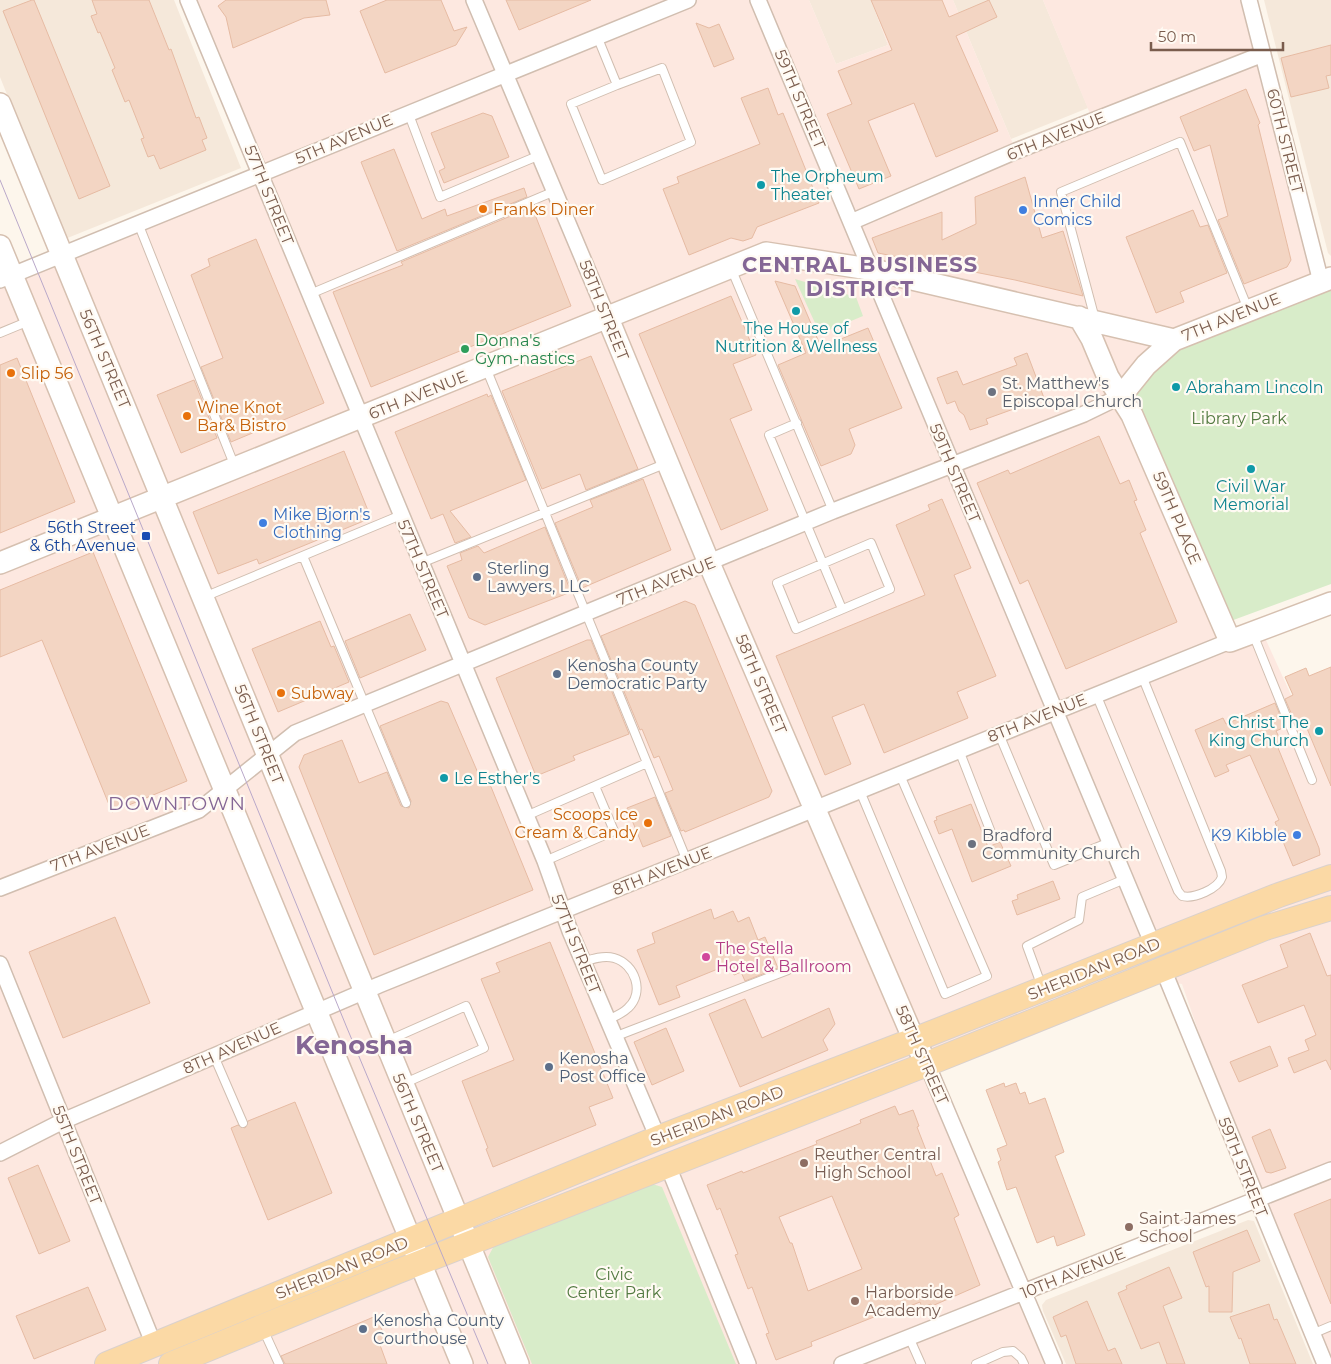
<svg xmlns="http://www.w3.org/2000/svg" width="1331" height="1364" viewBox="0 0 1331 1364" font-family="Montserrat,sans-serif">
	<rect width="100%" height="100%" fill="#fdf6ec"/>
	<path fill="#f5e8da" d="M0,0H174L241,168L65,239L0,77Z
		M809,0H871L888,45L836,64Z
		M953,0H1043L1088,108L1011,139Z
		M1264,0H1331V256L1328,253Z
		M1248,1220L1254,1221L1313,1364H1066L1043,1311L1042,1305L1046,1300Z"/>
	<path fill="#fde8e0" d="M188,0H809L836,64L888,45L871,0H953L1016,151L1093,121L1043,0H1249L1321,282L1174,340L1230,640L1261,629L1331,783V1364L1256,1199L1182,984L1169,982L1163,969L927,1064L1054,1364H0V280L260,174Z"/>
	<path fill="#d8ecc9" d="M795,279L856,297L863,316L820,334Z
		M1331,282V584L1228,622L1130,397L1182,343Z
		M646,1182L662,1187L736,1364H532L488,1257L495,1244Z"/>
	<path fill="#f3d5c3" stroke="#e6bba3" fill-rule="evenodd" d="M32,0H34L110,186L79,199L3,11Z
		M92,0H149L169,50L171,49L196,118L199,117L207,138L202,140L206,150L160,169L154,155L148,157L141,139L144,138L129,100L125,102L112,70L115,68L100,32L98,33L91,16L97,14Z
		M226,0H326L330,15L304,18L233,48L226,17L218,6Z
		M387,0H441L454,31L467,27L456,45L385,73L360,11Z
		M506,0H591L519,30Z
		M871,0H942L949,17L989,0L997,17L956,36L998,131L936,157L914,103L868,121L891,176L859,189L827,114L852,104L838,71L892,50Z
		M696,23L709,28L719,24L734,59L714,67Z
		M1331,45V75L1326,76L1329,88L1291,97L1281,58Z
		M768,88L778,115L783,113L819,203L757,227L752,238L743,241L731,238L689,255L663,189L679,183L677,177L760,144L741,98Z
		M1246,89L1260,123L1258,125L1291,260L1287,267L1244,284L1218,220L1228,216L1210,145L1194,151L1180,117Z
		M483,113L492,116L509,157L444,183L439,171L445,168L431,133Z
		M394,149L422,219L445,209L447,216L524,188L527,197L397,251L361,162Z
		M1025,177L1042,238L1063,231L1083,296L1015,280L878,253L872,238L942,212V240L976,224L975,197Z
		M532,207L571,306L371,387L333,292L403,265L401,262Z
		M1193,210L1200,227L1208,225L1227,273L1180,292L1184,302L1156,313L1126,237Z
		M256,239L324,403L231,442L201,367L223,358L191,275L210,266L208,259Z
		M775,281L795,286L821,347L868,328L902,408L849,429L855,445L851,454L821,466L778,365L806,353Z
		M731,296L756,355L733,364L752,410L730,419L768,510L721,530L639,334Z
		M1027,353L1044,398L986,419L988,424L970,430L964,415L959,411L955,401L947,404L937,378L957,371L963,385L1017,365L1014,358Z
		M591,356L638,469L586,490L580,474L542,489L502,391Z
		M17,358L75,502L0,533V365Z
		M194,380L217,438L181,453L157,395Z
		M487,394L488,397L491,395L526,480L450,511L471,537L455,543L443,514L431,519L395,432Z
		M1099,436L1120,484L1129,480L1137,500L1134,501L1146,530L1140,533L1177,622L1066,669L1028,580L1020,584L977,483L1008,470L1010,474Z
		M344,451L371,518L259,564L257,559L218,574L193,512Z
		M643,479L671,550L582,588L555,523L593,507L590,500Z
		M942,499L971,568L954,575L996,676L957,692L968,718L884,753L864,704L832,717L851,764L825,775L776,656L925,595L896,525L930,510L928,505Z
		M545,527L571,592L485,625L469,618L447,566L462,560L460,553L478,546L484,553Z
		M93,552L187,781L112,812L42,640L0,657V590Z
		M685,601L695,605L772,791L769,797L685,832L684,830L681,831L665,793L673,790L659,756L654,758L642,729L640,730L601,636Z
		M410,614L426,650L360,678L345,641Z
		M320,621L331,647L334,646L349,682L278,712L252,649Z
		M587,640H591L629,734L573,756L575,760L536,776L496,678Z
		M1331,667V786L1303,719L1295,722L1285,699L1293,695L1285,677L1306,668L1309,676Z
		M441,701L448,703L481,780L487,777L533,890L374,955L299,767L304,755L342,740L359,783L387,772L401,806L409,808L411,801L380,726Z
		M1275,703L1285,727L1276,731L1281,741L1276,743L1319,848L1320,855L1293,866L1275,822L1279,820L1250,755L1226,765L1229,771L1215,777L1195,730L1223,718L1226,724Z
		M655,797L671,836L643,847L627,808Z
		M971,804L988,847L1000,842L1011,866L972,882L952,829L939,834L934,821L937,820L936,817Z
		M1053,881L1060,899L1017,915L1012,901L1018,899L1017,895Z
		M711,909L714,919L733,911L738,922L749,917L758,940L765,937L778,968L745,981L741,972L734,975L730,964L676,986L680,997L659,1005L637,950L655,943L652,933Z
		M115,917L150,1003L63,1038L29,952Z
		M1310,933L1327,976L1331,975V1070L1326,1060L1294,1073L1288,1058L1309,1050L1305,1040L1316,1035L1304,1005L1258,1023L1242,985L1288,967L1280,945Z
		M550,942L613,1098L589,1107L596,1125L493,1167L486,1149L488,1148L462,1081L514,1060L481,979L500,972L496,963Z
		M745,999L762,1038L829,1008L835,1024L823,1040L828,1050L740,1087L709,1014Z
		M666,1028L684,1071L652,1085L634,1042Z
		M1270,1046L1278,1066L1239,1082L1230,1062Z
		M1004,1083L1005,1087L1016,1083L1020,1094L1025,1092L1029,1104L1045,1098L1064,1152L1055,1156L1085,1235L1057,1246L1054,1236L1037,1243L1016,1187L1007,1190L998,1162L1001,1160L997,1149L1007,1145L986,1090Z
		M295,1102L332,1193L268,1220L231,1128L238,1125L245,1128L248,1121Z
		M895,1106L899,1115L913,1110L919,1126L917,1127L936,1176L942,1173L959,1215L954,1218L980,1285L932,1306L931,1304L922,1307L920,1302L885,1316L884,1313L811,1342L812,1346L776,1360L766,1334L769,1333L752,1287L748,1289L735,1255L738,1254L720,1208L717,1210L707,1185L742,1171L743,1173L817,1144L816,1141L861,1123L860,1120ZM832,1196L862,1269L808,1291L792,1243H790L779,1217Z
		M1270,1129L1286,1168L1271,1173L1266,1172L1252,1137Z
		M38,1165L70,1241L39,1254L8,1178Z
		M1331,1199V1304L1294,1214Z
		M1247,1230L1260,1261L1233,1272L1232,1312H1209V1286L1206,1287L1193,1252Z
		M1169,1267L1182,1298L1163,1306L1185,1364H1167L1159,1342L1141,1349L1118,1293L1127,1289L1126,1286Z
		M88,1287L106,1330L34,1359L16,1316Z
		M1087,1301L1108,1351L1115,1348L1122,1364H1076L1066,1335L1061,1337L1053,1317Z
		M1269,1304L1274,1320L1277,1319L1296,1364H1250L1241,1338L1239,1339L1230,1317Z
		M376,1316L387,1342L380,1345L387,1364H285L281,1356Z"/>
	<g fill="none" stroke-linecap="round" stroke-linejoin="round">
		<defs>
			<path id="lane" d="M597,36L617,85L571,104L602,180L691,142L662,68L617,85
				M408,112L440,197L540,155
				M138,223L235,467
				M731,268L833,511
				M310,294L555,191
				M1095,319L1061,192L1180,142L1248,309
				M0,333L29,321
				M486,368L687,861
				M797,423L769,435L842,609
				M871,543L890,589L796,629L777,583Z
				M303,556L406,803
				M421,563L667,463
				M204,597L401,515
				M1253,634L1312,780
				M1096,694L1178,891L1182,896C1194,899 1218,889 1222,877L1221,871L1142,676
				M999,734L1054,865L1110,842
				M959,750L992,835
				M860,791L945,994L987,976L900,775
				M526,816L647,763
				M545,861L614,831L595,786
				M583,962C592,959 604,955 614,958C635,964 645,992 628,1008C622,1014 614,1017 607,1020
				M1042,987L1027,946L1079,920L1082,897L1125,879
				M614,1037L788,970
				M387,1041L466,1006L484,1048L405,1083
				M214,1056L243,1123
				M263,1329L279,1364
				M1312,1334L1331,1326
				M909,1337L921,1364
				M976,1364L1003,1352L1013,1351L1021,1358L1024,1364"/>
			<path id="street" d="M188,0L545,861L570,931L658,1138
				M474,0L607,316
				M758,0L1153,945
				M1249,0L1321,282
				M851,222L1016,151L1263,54
				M0,280L688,0
				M0,888L199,810L295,733L833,511L1084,414L1121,396
				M0,964L154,1345
				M1163,969L1325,1364
				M927,1064L1054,1364
				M0,1153L63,1121L379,985L1230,641
				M668,1166L748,1364
				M842,1364L1331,1170"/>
			<path id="secondary" d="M0,104L518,1364
				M0,246L462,1364
				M607,316L709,563L914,1040L927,1064
				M1079,317L1092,339L1108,377L1132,415L1230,641L1331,603
				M1121,396L1146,365L1174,340L1331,278
				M0,563L766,253L869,269L1174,340"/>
			<path id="primary" d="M107,1364L658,1138L914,1040L1279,895L1331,877
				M171,1364L396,1272L927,1064L1265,928L1331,908"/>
		</defs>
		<use href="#lane" stroke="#d1beb0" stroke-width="10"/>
		<use href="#street" stroke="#d1beb0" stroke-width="18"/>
		<use href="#secondary" stroke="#d6c0b0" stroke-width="24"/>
		<use href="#primary" stroke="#dad1cd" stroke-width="26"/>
		<use href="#lane" stroke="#fff" stroke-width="8"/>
		<use href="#street" stroke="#fff" stroke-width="15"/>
		<use href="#secondary" stroke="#fff" stroke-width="21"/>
		<use href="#primary" stroke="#fbd9a5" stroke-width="24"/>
		<path stroke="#b9a8c9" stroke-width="1" d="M0,180L347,1028L488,1364"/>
	</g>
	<g fill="#0f9aa8" stroke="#fffaf3" stroke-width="2">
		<circle cx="761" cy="185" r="5"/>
		<circle cx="796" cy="311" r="5"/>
		<circle cx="1176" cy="387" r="5"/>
		<circle cx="1251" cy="469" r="5"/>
		<circle cx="1319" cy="731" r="5"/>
		<circle cx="444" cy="778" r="5"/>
	</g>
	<g fill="#e8710a" stroke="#fffaf3" stroke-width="2">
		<circle cx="483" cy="209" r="5"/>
		<circle cx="11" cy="373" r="5"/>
		<circle cx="187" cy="416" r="5"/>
		<circle cx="281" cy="693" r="5"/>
		<circle cx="648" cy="823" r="5"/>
	</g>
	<g fill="#3f7fe0" stroke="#fffaf3" stroke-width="2">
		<circle cx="1023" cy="210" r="5"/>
		<circle cx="263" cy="523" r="5"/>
		<circle cx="1297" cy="835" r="5"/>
	</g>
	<circle fill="#2e9e5b" stroke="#fffaf3" stroke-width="2" cx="465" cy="349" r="5"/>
	<g fill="#6b7280" stroke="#fffaf3" stroke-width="2">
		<circle cx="992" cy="392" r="5"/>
		<circle cx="972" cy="844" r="5"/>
	</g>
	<rect fill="#1a4fb4" stroke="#fffaf3" stroke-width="2" x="141" y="531" width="10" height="10" rx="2.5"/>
	<g fill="#5c6f8a" stroke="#fffaf3" stroke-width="2">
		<circle cx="477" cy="577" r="5"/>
		<circle cx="557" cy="674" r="5"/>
		<circle cx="549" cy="1067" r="5"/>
		<circle cx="363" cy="1329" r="5"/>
	</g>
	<circle fill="#d1479c" stroke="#fffaf3" stroke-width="2" cx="706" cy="957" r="5"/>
	<g fill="#8d6e63" stroke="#fffaf3" stroke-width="2">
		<circle cx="804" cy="1163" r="5"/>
		<circle cx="1129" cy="1227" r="5"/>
		<circle cx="855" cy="1301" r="5"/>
	</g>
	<g text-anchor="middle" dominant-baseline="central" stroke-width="4.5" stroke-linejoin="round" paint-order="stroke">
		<g font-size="16" fill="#7a5c4d" stroke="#fffaf3">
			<text transform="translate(800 99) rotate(67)">59TH STREET</text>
			<text transform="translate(1056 136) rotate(-22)">6TH AVENUE</text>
			<text transform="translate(344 139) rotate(-23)">5TH AVENUE</text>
			<text transform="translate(1285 141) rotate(76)">60TH STREET</text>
			<text transform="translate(269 195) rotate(68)">57TH STREET</text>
			<text transform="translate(604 310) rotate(68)">58TH STREET</text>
			<text transform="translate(1231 317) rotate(-22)">7TH AVENUE</text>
			<text transform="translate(105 359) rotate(67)">56TH STREET</text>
			<text transform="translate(418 395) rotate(-22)">6TH AVENUE</text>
			<text transform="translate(955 473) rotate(67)">59TH STREET</text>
			<text transform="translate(1177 518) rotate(67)">59TH PLACE</text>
			<text transform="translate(423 569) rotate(67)">57TH STREET</text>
			<text transform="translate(666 581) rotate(-22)">7TH AVENUE</text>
			<text transform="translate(761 684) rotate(67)">58TH STREET</text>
			<text transform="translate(1037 718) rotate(-22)">8TH AVENUE</text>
			<text transform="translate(259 734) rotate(68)">56TH STREET</text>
			<text transform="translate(100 848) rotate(-21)">7TH AVENUE</text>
			<text transform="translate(662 871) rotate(-22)">8TH AVENUE</text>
			<text transform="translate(576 944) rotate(68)">57TH STREET</text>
			<text transform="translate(1094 969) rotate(-22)">SHERIDAN ROAD</text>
			<text transform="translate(232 1048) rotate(-24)">8TH AVENUE</text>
			<text transform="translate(922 1055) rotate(66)">58TH STREET</text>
			<text transform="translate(717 1116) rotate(-21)">SHERIDAN ROAD</text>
			<text transform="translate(418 1123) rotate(67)">56TH STREET</text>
			<text transform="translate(77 1155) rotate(68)">55TH STREET</text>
			<text transform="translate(1243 1167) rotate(68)">59TH STREET</text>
			<text transform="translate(342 1268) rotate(-22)">SHERIDAN ROAD</text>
			<text transform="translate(1073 1273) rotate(-22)">10TH AVENUE</text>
		</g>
		<g font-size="16" fill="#0d838f" stroke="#fffaf3" text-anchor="start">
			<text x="771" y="176">The Orpheum<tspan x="771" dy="18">Theater</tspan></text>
			<text x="796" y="328" text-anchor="middle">The House of<tspan x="796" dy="18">Nutrition &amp; Wellness</tspan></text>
			<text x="1186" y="387">Abraham Lincoln</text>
			<text x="1251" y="486" text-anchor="middle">Civil War<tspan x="1251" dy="18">Memorial</tspan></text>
			<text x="1309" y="722" text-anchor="end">Christ The<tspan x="1309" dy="18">King Church</tspan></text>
			<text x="454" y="778">Le Esther's</text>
		</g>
		<g font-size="16" fill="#366cbe" stroke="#fffaf3" text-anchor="start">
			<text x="1033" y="201">Inner Child<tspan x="1033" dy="18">Comics</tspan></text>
			<text x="273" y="514">Mike Bjorn's<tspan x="273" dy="18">Clothing</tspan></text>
			<text x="1287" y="835" text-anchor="end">K9 Kibble</text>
		</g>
		<g font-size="16" fill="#c56008" stroke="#fffaf3" text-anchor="start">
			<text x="493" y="209">Franks Diner</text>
			<text x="21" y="373">Slip 56</text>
			<text x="197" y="407">Wine Knot<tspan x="197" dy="18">Bar&amp; Bistro</tspan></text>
			<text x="291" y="693">Subway</text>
			<text x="638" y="814" text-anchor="end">Scoops Ice<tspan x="638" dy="18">Cream &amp; Candy</tspan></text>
		</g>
		<g font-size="16" fill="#27864d" stroke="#fffaf3" text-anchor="start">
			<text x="475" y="340">Donna's<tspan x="475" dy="18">Gym-nastics</tspan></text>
		</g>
		<g font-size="16" fill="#5b616d" stroke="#fffaf3" text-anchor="start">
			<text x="1002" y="383">St. Matthew's<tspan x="1002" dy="18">Episcopal Church</tspan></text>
			<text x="982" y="835">Bradford<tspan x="982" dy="18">Community Church</tspan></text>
		</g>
		<g font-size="16" fill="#537a41" stroke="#fffaf3">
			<text x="1239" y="418">Library Park</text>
			<text x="614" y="1274">Civic<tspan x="614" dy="18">Center Park</tspan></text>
		</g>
		<g font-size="16" fill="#164399" stroke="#fffaf3" text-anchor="end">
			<text x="136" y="527">56th Street<tspan x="136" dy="18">&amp; 6th Avenue</tspan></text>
		</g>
		<g font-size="16" fill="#4e5e75" stroke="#fffaf3" text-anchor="start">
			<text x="487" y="568">Sterling<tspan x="487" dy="18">Lawyers, LLC</tspan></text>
			<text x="567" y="665">Kenosha County<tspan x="567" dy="18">Democratic Party</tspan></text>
			<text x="559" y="1058">Kenosha<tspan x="559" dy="18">Post Office</tspan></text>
			<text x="373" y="1320">Kenosha County<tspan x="373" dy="18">Courthouse</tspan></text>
		</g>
		<g font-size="16" fill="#b23c85" stroke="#fffaf3" text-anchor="start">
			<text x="716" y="948">The Stella<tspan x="716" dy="18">Hotel &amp; Ballroom</tspan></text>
		</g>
		<g font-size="16" fill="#785e54" stroke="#fffaf3" text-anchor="start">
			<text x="814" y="1154">Reuther Central<tspan x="814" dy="18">High School</tspan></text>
			<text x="1139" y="1218">Saint James<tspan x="1139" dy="18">School</tspan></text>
			<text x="865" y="1292">Harborside<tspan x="865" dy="18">Academy</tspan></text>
		</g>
		<g font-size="19" letter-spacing="1" fill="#846695" stroke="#fffaf3">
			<text x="177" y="803">DOWNTOWN</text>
		</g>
		<g font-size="21" font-weight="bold" letter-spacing="1" fill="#846695" stroke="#fffaf3">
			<text x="860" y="264">CENTRAL BUSINESS<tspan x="860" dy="24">DISTRICT</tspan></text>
		</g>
		<g font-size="26" font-weight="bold" fill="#846695" stroke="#fffaf3">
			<text x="354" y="1045">Kenosha</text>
		</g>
	</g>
	<path d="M1151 42v8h132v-8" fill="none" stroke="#7a5c4d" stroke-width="2.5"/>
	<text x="1158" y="42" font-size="15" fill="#7a5c4d" stroke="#fffaf3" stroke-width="4" paint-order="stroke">50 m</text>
</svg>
